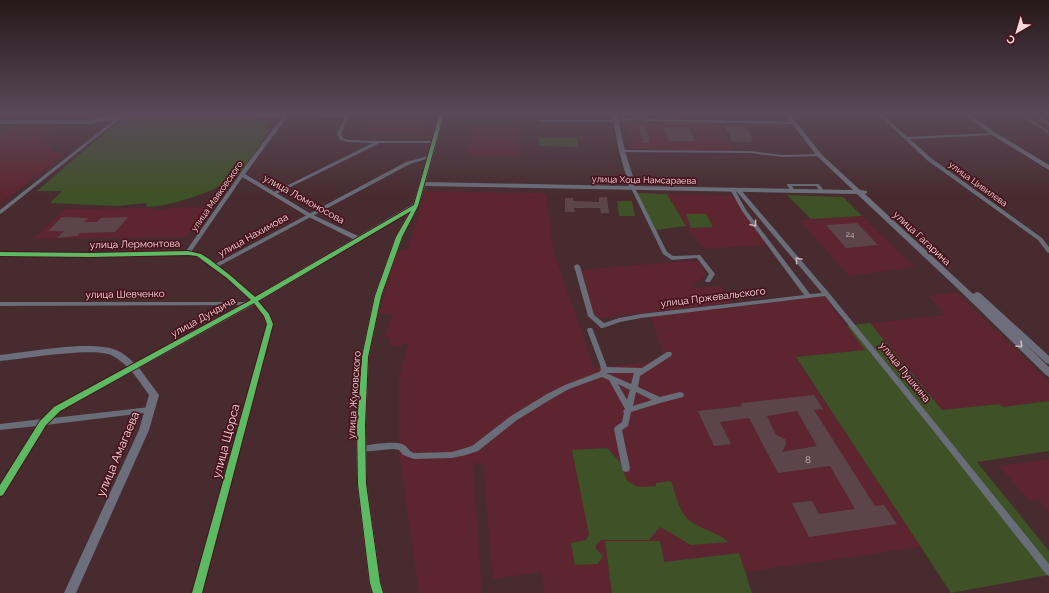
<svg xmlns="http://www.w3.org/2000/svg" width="1049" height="593" viewBox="0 0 1049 593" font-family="Raleway,sans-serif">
	<rect width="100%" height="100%" fill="#472b2f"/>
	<path fill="#5d252f" d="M312,113H434L426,133H401L360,132L366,114H314Z
		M824,113L845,114L852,121H827L824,118L823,116H826Z
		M1021,113H1049V133Z
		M626,122H711L722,129L731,148L728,151L633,149Z
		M57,124L59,125L43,138L55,153L64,154L0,204V136L15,125Z
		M472,126L521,127L518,156H476L475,154L467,152Z
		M425,191L541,193L546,195L554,253L594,368L666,360L650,316L824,296L865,350L796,358L921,547L746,572L752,593H544L542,572L493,579L483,464L473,463L482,593H419L399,453V378L408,344L389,346L391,338L385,337L393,314H379L396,250L408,249Z
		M640,193L735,196L742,210L767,245L705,249L700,243L697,242L686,226L656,230Z
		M209,207L187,237L33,239L64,209L156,208V210L169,208Z
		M862,216L915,267L849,276L799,220Z
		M698,260L706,273L701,281L692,282L694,288L721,286L731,303L594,319L577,270Z
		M956,292L1049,381V401L1003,407L999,404L942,410L870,323L946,315L928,296Z
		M1049,459V512L1038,499L1029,501L999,466Z"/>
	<path fill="#3e5127" d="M131,117L250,118V119L263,120L270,123L266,129L270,130C262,141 244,171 235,177C217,191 169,207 147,207L146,203L117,206L50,203L62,191H37L110,128L125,118Z
		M539,138H577L578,147L540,146Z
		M639,193L667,194L686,226L656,230L637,195Z
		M787,195L843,197L862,216L811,219Z
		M617,201H632L635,216H619Z
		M686,214H706L713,227L691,228Z
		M870,323L942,410L999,404L1003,407L1049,401V451L977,462L1049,551V575L951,593L796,357L865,350L847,326Z
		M607,448L620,462L627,481L638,487L656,486V483L671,481C675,492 678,507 685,516C694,528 717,531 728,542L691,545L660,527L649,540H601L596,545V549L603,556L598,564L575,565L571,543L586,540L589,534L572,450Z
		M605,541H660L664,562L739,553L752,593H612Z"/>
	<path fill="#5c4548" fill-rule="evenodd" d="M638,125H645L650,143H643Z
		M725,126L747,128L753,139L750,142H733Z
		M663,127H689L695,141H669Z
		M599,197H607L609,213H601L600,208H574L575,212H565V198H573V201L599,202Z
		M62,217L88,218L84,222H97L101,218L128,217L115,232L80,233L77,236L57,238L64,231H48Z
		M857,223L875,242L878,245L846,248L826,225Z
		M814,395L823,409L814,410L875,506L884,505L897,524L809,537L792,503L812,501L819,514L855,509L830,466L778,473L749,418L720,422L731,444L714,446L698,411L742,406L741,403ZM797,411L817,446L782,452L786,444L785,439L776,435L767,416Z"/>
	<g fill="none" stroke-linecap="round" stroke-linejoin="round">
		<path fill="#686d78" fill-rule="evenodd" d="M123,113H127L2,213L0,214V210Z
			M877,113H881L907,137L995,133L996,134L994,135L910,139L931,158L1042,238L1049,247V253L1047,252L1038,240L927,160Z
			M285,114L348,115L349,116L341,134L343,138L349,140L378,141H433L435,142L433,143H380L274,195L272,194V193L373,143L349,142L340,140L337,134L345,117L286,116L284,115Z
			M638,117L648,119L794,122L796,123L794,124L648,121L638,119L617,122H539L537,121L539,120H617Z
			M620,150L750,151L783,155L819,154L821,155L819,156L783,157L750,153L622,152L620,151Z
			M428,156L430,157V158L410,164L219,266C239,282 263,299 273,324L202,593H192L267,324L264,316L252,302L253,303L252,304L250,305L0,306V302H252L227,278L205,262L197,256L188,255L91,257L0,256V252L91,253L186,251L240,174H244V175L191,252L201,254L215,264L406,162Z
			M787,184H819L825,192V193H821L816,186H792L796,192L794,193H792L787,185Z
			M631,187H635V188L667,252L673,256L700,255L715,274L710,282H706L705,281L709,274L697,258L672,260L663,254L631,188Z
			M731,190H735L746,210L810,294L822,293L737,192V190H741L829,293L937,425L1049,564V576L1046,574L932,429L825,296L641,318L620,322L603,328H601L588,316L574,266L577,264L580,266L594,315L604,323L619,318L641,314L804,295L742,211L731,191Z
			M588,328H592L593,330L607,367L642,368L667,352H671L672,354L671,356L640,376L638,387L660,397L680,392L683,393L684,395L683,397L660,403L631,412L628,426L622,430L630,468L629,471L626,472L623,471L622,468L614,429L615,427L622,422L624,413L623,411L625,409L609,380L602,377L569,389L553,398L517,420L478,451L466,455L452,458L414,459L403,455L399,450L393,449L361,452L358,451L357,449L358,447L361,446C370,445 397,440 404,445C409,448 407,450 414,453L452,452L472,446L511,416L547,394L565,385L599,372L601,370L600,365L587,330ZM606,373H634L631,384ZM618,384L630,390L627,400ZM636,392L652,400L633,406Z
			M134,364L136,365L137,367L136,369L60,411L53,418L150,407L153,408L154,410L153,412L46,425L3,495L0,496V485L37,426L0,430V424L42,419L54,407Z"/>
		<path fill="#6c6f7b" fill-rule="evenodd" d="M286,113H297L288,116L245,174L311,214L358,236L413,204L440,113H445L426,182L629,186L619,151L612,113H617L625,151L636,186L853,190L817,156L784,113H789L821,154L860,190L867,191V193L865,194L973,294L977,292L980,293L1049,356V364L1046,363L1021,340L1049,367V377L1046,375L956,287L857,194L425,186L419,206L403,237L382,296L369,357L366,425L367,484L381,583L384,593H372L369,583L357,484L356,425L361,357L374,296L395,237L409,212L253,305L139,368L159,395L149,430L76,593H64L139,430L149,395C139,381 128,363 111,355C91,347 24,359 0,361V355C30,352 90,340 116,350C123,353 129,358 134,363L247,301L353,239L307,216L239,175L282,117L120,118L90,124H0V120H90L120,114Z
			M962,113H968L996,133L1049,165V170L992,135Z"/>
		<path stroke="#766e75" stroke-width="1" d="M788,113L822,157L961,285L1049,370"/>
		<defs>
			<path id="rail" d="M1019,113L1049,133
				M1032,113L1049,124"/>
		</defs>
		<use href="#rail" stroke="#766e75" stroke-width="2"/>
		<use href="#rail" stroke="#47141e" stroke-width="1" stroke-dasharray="3.5" stroke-linecap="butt"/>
		<defs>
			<path id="cycleway" d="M440,113H444L418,206L402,237L381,296L368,357L365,425L366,484L380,583L383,593H373L370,583L358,484L357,425L362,357L375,296L396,237L411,211L258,301L269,314L273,324L202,593H192L267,324L264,316L254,303L60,411L46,425L3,495L0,496V485L40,421L54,407L251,300L227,278L205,262L197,256L188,255L91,257L0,256V252L91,253L188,251L201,254L209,259L231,276L255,297L414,205Z"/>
		</defs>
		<use href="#cycleway" stroke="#47141e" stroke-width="2"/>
		<use href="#cycleway" fill="#5cba63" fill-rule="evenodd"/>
	</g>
	<defs><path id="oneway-chevron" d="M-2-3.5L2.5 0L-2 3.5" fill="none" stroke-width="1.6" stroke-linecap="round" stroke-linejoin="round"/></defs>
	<g stroke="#c8b3b9">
		<use href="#oneway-chevron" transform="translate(754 224) rotate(53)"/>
		<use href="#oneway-chevron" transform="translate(798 260) rotate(-131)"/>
	</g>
	<use stroke="#d1b9bf" href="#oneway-chevron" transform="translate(1020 345) rotate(45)"/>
	<linearGradient id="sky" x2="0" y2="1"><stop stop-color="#27181a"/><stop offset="0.58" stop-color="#584a58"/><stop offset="1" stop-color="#584a58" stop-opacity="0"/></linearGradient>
	<rect width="1049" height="196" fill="url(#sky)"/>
	<g text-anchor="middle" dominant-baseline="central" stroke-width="3.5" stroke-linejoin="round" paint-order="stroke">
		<g font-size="8" fill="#d4b4b7">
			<text x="850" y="234">24</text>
		</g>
		<g font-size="9" fill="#fcd9dc" stroke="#47141e">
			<text transform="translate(644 180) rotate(1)">улица Хоца Намсараева</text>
			<text transform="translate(978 184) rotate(36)">улица Цивилева</text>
			<text transform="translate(217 196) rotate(-55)">улица Маяковского</text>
		</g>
		<g font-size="10" fill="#fcd9dc" stroke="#47141e">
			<text transform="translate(304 199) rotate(29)">улица Ломоносова</text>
			<text transform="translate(253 235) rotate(-29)">улица Нахимова</text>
			<text transform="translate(922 238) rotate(43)">улица Гагарина</text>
			<text transform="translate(135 244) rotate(-1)">улица Лермонтова</text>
			<text transform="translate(125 294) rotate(-1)">улица Шевченко</text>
			<text transform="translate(713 297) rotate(-7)">улица Пржевальского</text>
			<text transform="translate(203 317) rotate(-29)">улица Дундича</text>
			<text transform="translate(905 372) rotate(51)">улица Пушкина</text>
			<text transform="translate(354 395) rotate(-86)">улица Жуковского</text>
		</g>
		<g font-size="10" fill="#d4b4b7">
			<text x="808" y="459">8</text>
		</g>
		<g font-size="12" fill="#fcd9dc" stroke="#47141e">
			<text transform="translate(226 441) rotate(-75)">улица Щорса</text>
			<text transform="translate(118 454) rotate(-67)">улица Амагаева</text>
		</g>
	</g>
	<g transform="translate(1017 32) rotate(218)" stroke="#47141e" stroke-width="3" paint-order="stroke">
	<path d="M0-3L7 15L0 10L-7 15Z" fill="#fcd9dc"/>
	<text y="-6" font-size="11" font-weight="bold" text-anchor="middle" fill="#fcd9dc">С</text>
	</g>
</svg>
